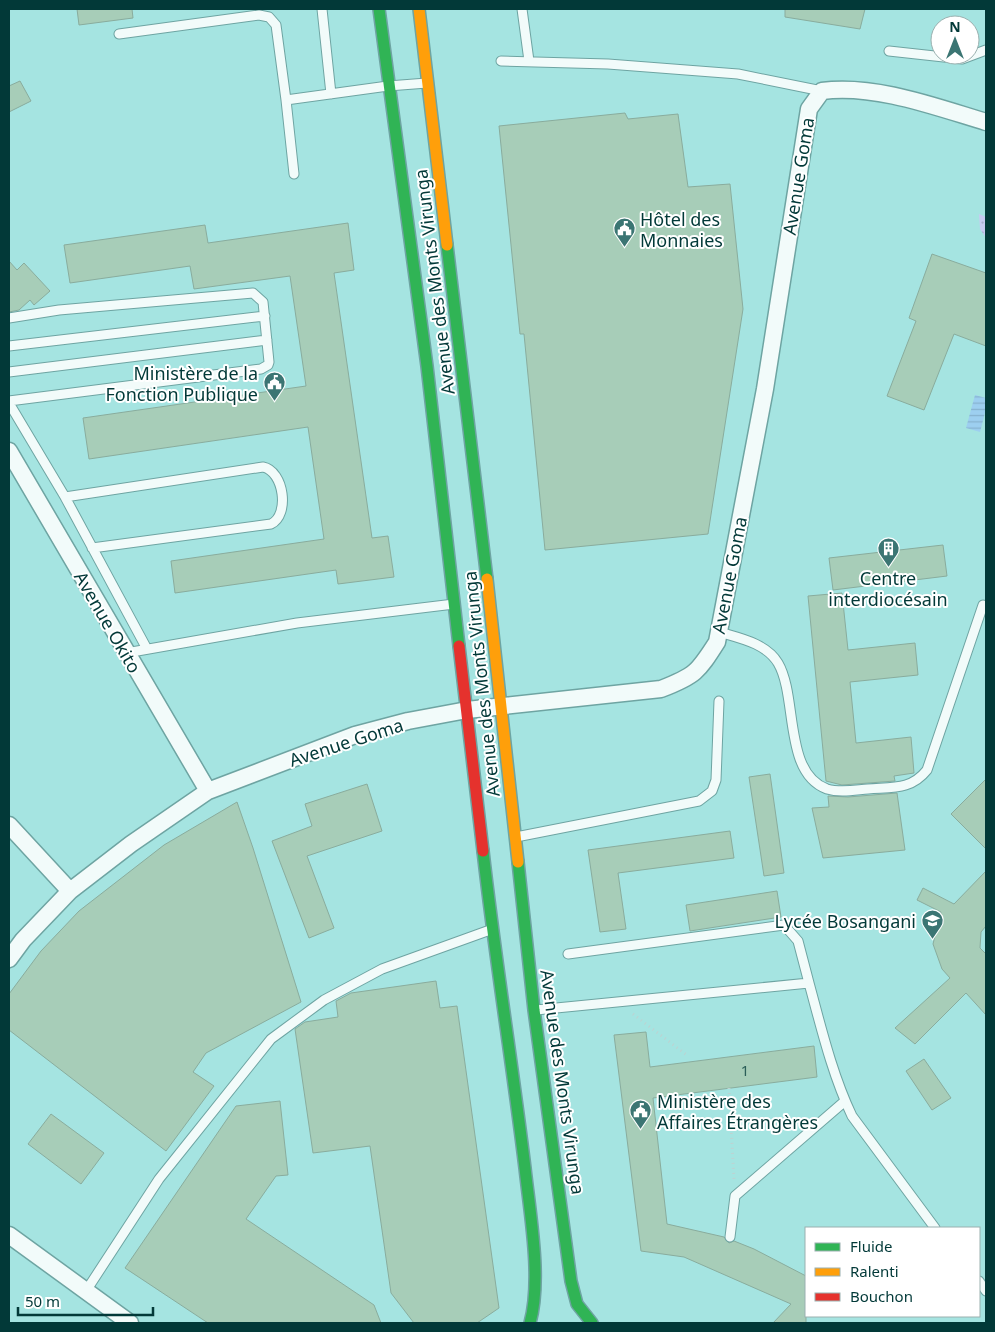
<svg xmlns="http://www.w3.org/2000/svg" width="995" height="1332" viewBox="0 0 995 1332" font-family="'Noto Sans',sans-serif">
	<defs>
		<pattern id="grass-dots" width="8" height="8" patternUnits="userSpaceOnUse" patternTransform="scale(1.25)"><rect width="8" height="8" fill="#c7cbf1"/><path d="M2 2h.1M6 6h.1" fill="none" stroke="#a9afcf" stroke-width="1.8" stroke-linecap="round"/></pattern>
		<pattern id="water-rules" width="6" height="5" patternUnits="userSpaceOnUse" patternTransform="scale(1.25)"><rect width="6" height="5" fill="#9dcff0"/><path d="M0 2.5h6" fill="none" stroke="#86b2cf"/></pattern>
	</defs>
	<rect width="100%" height="100%" fill="#a5e4e1"/>
	<path fill="url(#grass-dots)" d="M979,214L986,217V238L980,229Z"/>
	<path fill="url(#water-rules)" d="M975,395L986,398V409L980,432L966,428Z"/>
	<path fill="#a7cdb8" stroke="#89ac9d" d="M77,9H132L133,18L79,25Z
		M785,9H865L860,29L785,17Z
		M20,81L31,101L9,112V86Z
		M625,113L628,119L678,114L688,187L730,184L743,309L708,534L545,550L524,334H520L499,126Z
		M348,223L354,270L334,273L372,538L388,536L394,577L338,584L336,570L175,593L171,561L324,539L308,427L89,459L83,418L306,386L290,276L194,289L190,266L70,283L64,245L205,225L208,243Z
		M932,254L986,273V346L954,334L924,410L887,396L916,321L909,318Z
		M9,261L17,270L24,263L50,291L34,305L30,300L19,310L9,312Z
		M943,545L947,576L833,590L829,558Z
		M842,593L848,650L915,643L918,675L850,682L856,743L911,737L914,773L894,776L895,781L842,785L826,781L808,596Z
		M770,774L784,873L764,876L749,777Z
		M986,779V849L951,814Z
		M367,784L382,831L307,856L334,928L309,938L272,841L312,826L305,804Z
		M897,793L905,850L823,858L812,808L829,807L828,796L848,797Z
		M237,802L253,848L301,1002L206,1053L193,1072L214,1086L166,1151L9,1030V994L41,951L79,911L164,845Z
		M730,831L734,858L618,873L626,929L600,932L588,850Z
		M986,871V926L981,932L980,948L986,954V1015L966,993L915,1044L895,1028L950,978L942,969L933,944L941,912L917,900L923,888L954,904Z
		M777,891L781,917L690,931L686,905Z
		M436,981L440,1008L457,1006L499,1308L477,1323H414L391,1293L370,1146L313,1153L295,1029L305,1022L338,1017L336,1001L351,993Z
		M646,1032L650,1067L814,1046L817,1077L653,1098L667,1224L724,1237L729,1243L734,1241L754,1249L806,1276V1323H773L791,1304L684,1257L641,1251L614,1035Z
		M924,1059L951,1098L932,1110L906,1071Z
		M280,1101L288,1175L276,1176L246,1219L374,1305L381,1323H208L125,1268L236,1106Z
		M51,1114L104,1153L81,1184L28,1144Z"/>
	<g fill="none" stroke-linecap="round" stroke-linejoin="round">
		<defs>
			<path id="lane" d="M322,9L331,94
				M522,9L529,61
				M119,34L259,15L269,17L276,25L286,100L388,86L427,83
				M889,51L962,59L986,50
				M501,61L608,64L738,74L822,91
				M286,100L294,174
				M9,318L59,310L253,293L263,302L269,362L268,365L261,369L9,401
				M9,346L265,316
				M9,372L267,340
				M9,403L65,497L147,649
				M65,497L263,467C284,471 290,515 271,524L92,548
				M719,632C739,638 766,643 778,663C798,697 783,773 827,789C840,793 855,790 868,789C893,787 911,790 927,770L983,605
				M126,653L297,623L454,604
				M516,837L699,801L712,791L716,780L719,701
				M568,954L784,925L798,941L809,983
				M536,1010L809,983C821,1027 832,1074 852,1116L935,1228
				M730,1237L735,1196L845,1101
				M979,1281L986,1291
				M86,1291L159,1179L271,1039L324,1000L382,969L490,930"/>
			<path id="street" d="M9,451L208,791
				M9,825L70,891
				M9,959L23,940L70,891L131,844L208,791L355,735L408,721L467,710L661,689C695,676 698,672 717,642L765,389L809,109L822,91C875,84 936,107 986,122
				M9,1235L130,1323"/>
			<path id="fast" d="M379,9L427,366L459,646
				M447,245L487,579
				M483,851C495,957 512,1062 525,1168C530,1214 542,1279 530,1323
				M518,862L534,1010L571,1281L577,1304L592,1323"/>
			<path id="slow" d="M419,9L447,245
				M487,579L518,862"/>
			<path id="jam" d="M459,646L483,851"/>
		</defs>
		<use href="#lane" stroke="#6ea4a2" stroke-width="11"/>
		<use href="#street" stroke="#6ea4a2" stroke-width="19"/>
		<use href="#fast" stroke="#6ea4a2" stroke-width="14"/>
		<use href="#slow" stroke="#6ea4a2" stroke-width="14"/>
		<use href="#jam" stroke="#6ea4a2" stroke-width="14"/>
		<path stroke="#bed2d1" stroke-width="3" stroke-dasharray="1 4" stroke-linecap="butt" d="M633,1014L688,1056
			M729,1088L734,1180"/>
		<use href="#lane" stroke="#f2fbfa" stroke-width="9"/>
		<use href="#street" stroke="#f2fbfa" stroke-width="16"/>
		<use href="#fast" stroke="#30b455" stroke-width="11"/>
		<use href="#slow" stroke="#ff9f0a" stroke-width="11"/>
		<use href="#jam" stroke="#e5322d" stroke-width="11"/>
	</g>
	<defs>
		<symbol id="civic-pin" viewBox="-11 -11 22 30"><path d="M0 17L-7.5 6A9.5 9.5 0 1 1 7.5 6Z" fill="#3b7573" stroke="#fff"/><path d="M-.6-6.5H3V-4.5H.6V-3L4-1V1h2V6H-6V1h2V-1L-.6-3ZM-1.2 2.5V6h2.4V2.5Z" fill="#fff"/></symbol>
		<symbol id="building-pin" viewBox="-11 -11 22 30"><path d="M0 17L-7.5 6A9.5 9.5 0 1 1 7.5 6Z" fill="#3b7573" stroke="#fff"/><path d="M-4-6H4V6H1V3H-1V6H-4ZM-2.5-4.3h1.7v1.8h-1.7ZM.8-4.3h1.7v1.8H.8ZM-2.5-1h1.7V.8h-1.7ZM.8-1h1.7V.8H.8Z" fill="#fff"/></symbol>
		<symbol id="school-pin" viewBox="-11 -11 22 30"><path d="M0 17L-7.5 6A9.5 9.5 0 1 1 7.5 6Z" fill="#3b7573" stroke="#fff"/><path d="M0-5L7-2L0 1L-7-2ZM-4 1L0 2.5L4 1V4Q0 6-4 4Z" fill="#fff"/></symbol>
	</defs>
	<g fill-rule="evenodd">
		<use href="#civic-pin" x="612" y="216" width="25" height="34"/>
		<use href="#civic-pin" x="262" y="370" width="25" height="34"/>
		<use href="#building-pin" x="876" y="536" width="25" height="34"/>
		<use href="#school-pin" x="920" y="908" width="25" height="34"/>
		<use href="#civic-pin" x="628" y="1098" width="25" height="34"/>
	</g>
	<g text-anchor="middle" dominant-baseline="central" stroke-width="4" stroke-linejoin="round" paint-order="stroke">
		<g font-size="15" fill="#2b5e58">
			<text x="745" y="1070">1</text>
		</g>
		<g font-size="18" fill="#023938" stroke="#fff">
			<text transform="translate(798 176) rotate(-81)">Avenue Goma</text>
			<text transform="translate(434 282) rotate(-97)">Avenue des Monts Virunga</text>
			<text transform="translate(729 575) rotate(-79)">Avenue Goma</text>
			<text transform="translate(108 622) rotate(60)">Avenue Okito</text>
			<text transform="translate(481 684) rotate(-96)">Avenue des Monts Virunga</text>
			<text transform="translate(346 742) rotate(-18)">Avenue Goma</text>
			<text transform="translate(563 1082) rotate(82)">Avenue des Monts Virunga</text>
		</g>
		<g font-size="18" fill="#023938" stroke="#fff" text-anchor="start">
			<text x="640" y="219">Hôtel des<tspan x="640" dy="21">Monnaies</tspan></text>
			<text x="258" y="373" text-anchor="end">Ministère de la<tspan x="258" dy="21">Fonction Publique</tspan></text>
			<text x="888" y="578" text-anchor="middle">Centre<tspan x="888" dy="21">interdiocésain</tspan></text>
			<text x="916" y="921" text-anchor="end">Lycée Bosangani</text>
			<text x="657" y="1101">Ministère des<tspan x="657" dy="21">Affaires Étrangères</tspan></text>
		</g>
	</g>
	<rect width="995" height="1332" fill="none" stroke="#023938" stroke-width="20"/>
	<rect x="805" y="1227" width="175" height="90" fill="#ffffff" stroke="#9ab0af"/>
	<rect x="815" y="1243" width="25" height="8" fill="#30b455" stroke="#9ab0af"/>
	<text x="850" y="1252" font-size="15" fill="#023938">Fluide</text>
	<rect x="815" y="1268" width="25" height="8" fill="#ff9f0a" stroke="#9ab0af"/>
	<text x="850" y="1277" font-size="15" fill="#023938">Ralenti</text>
	<rect x="815" y="1293" width="25" height="8" fill="#e5322d" stroke="#9ab0af"/>
	<text x="850" y="1302" font-size="15" fill="#023938">Bouchon</text>
	<g transform="translate(955 40)"><circle r="24" fill="#ffffff" stroke="#9ab0af"/>
	<path d="M0-4L9 19L0 12L-9 19Z" fill="#3b7573"/>
	<text y="-8" font-size="14" font-weight="bold" text-anchor="middle" fill="#023938">N</text>
	</g>
	<path d="M18 1307v8h135v-8" fill="none" stroke="#023938" stroke-width="2.5"/>
	<text x="25" y="1307" font-size="15" fill="#023938" stroke="#ffffff" stroke-width="4" paint-order="stroke">50 m</text>
</svg>
